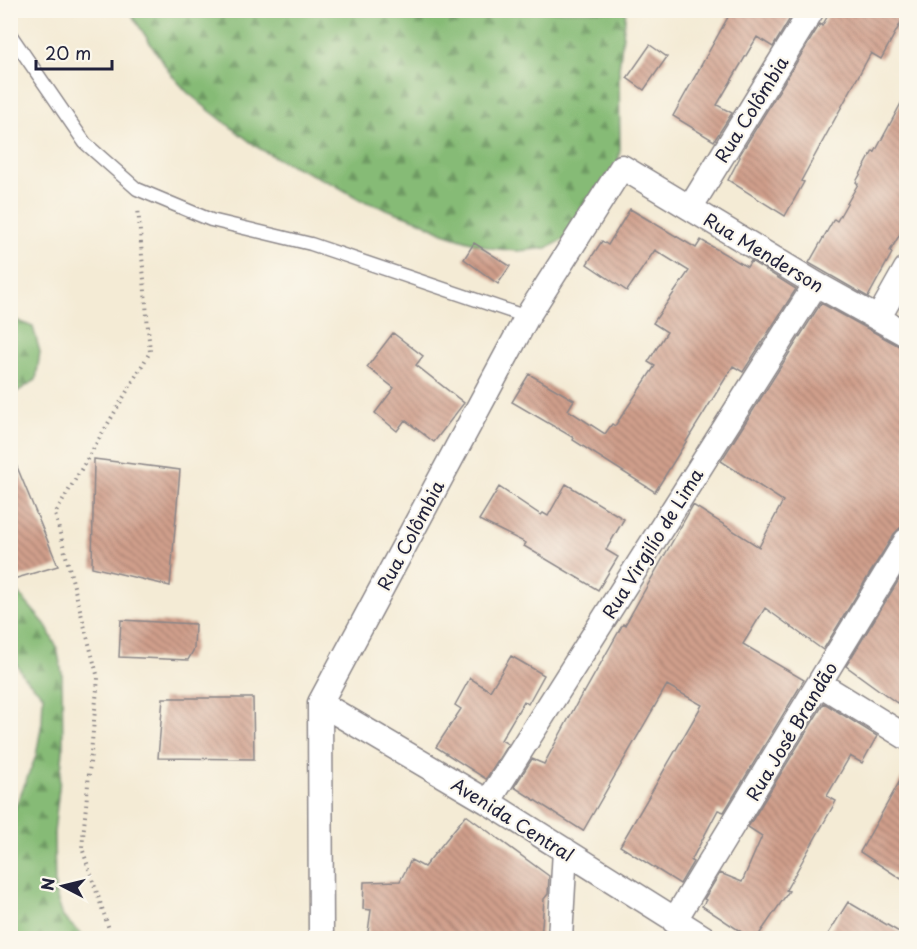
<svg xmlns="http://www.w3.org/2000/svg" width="917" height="949" viewBox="0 0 917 949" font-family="'Playpen Sans',sans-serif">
	<defs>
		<pattern id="forest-firs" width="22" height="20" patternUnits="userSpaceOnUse" patternTransform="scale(1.5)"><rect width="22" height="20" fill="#86bb76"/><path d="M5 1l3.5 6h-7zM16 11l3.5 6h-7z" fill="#6d9862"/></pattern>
		<pattern id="building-back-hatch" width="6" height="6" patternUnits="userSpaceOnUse" patternTransform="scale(1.5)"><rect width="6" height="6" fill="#d09f8b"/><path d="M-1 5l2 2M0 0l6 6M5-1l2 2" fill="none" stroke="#a88173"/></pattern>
	</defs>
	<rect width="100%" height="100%" fill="#fbf7ec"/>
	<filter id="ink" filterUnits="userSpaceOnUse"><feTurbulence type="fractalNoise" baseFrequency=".0167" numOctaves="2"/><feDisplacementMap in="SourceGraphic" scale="12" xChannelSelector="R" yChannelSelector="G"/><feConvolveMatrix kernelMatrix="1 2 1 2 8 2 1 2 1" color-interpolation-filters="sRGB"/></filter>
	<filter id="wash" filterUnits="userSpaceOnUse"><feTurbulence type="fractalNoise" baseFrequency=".008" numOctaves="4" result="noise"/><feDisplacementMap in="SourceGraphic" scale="24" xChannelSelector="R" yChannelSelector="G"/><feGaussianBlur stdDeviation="1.35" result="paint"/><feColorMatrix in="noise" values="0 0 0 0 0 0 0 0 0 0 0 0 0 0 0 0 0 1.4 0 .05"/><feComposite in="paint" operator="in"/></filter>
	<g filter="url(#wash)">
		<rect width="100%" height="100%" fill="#f4ebd5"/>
		<path fill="url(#forest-firs)" stroke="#546e58" stroke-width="1.5" d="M129,11H626L619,68L620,149L617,174L569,237L547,248L518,251L490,248L443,233L420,221L361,200L335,185L280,160L257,147L210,111L187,92L170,73Z
			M11,318L33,327L40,352L36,380L15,393L11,392Z
			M10,584L45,624L57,648L62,673L63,751L54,833L55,892L63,917L82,935V938H11V818L36,756L42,722L43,695L24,677L11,654Z"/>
		<g id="blocks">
			<path fill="url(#building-back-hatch)" d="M732,10H795L773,47L757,37L738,69L717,105L732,113L714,141L673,116Z
				M831,10H906V13L881,59L871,53L801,181L804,182L785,216L728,180L740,157L739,156L820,24L822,26Z
				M650,45L667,57L644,90L627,78Z
				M906,94V224L890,251L892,253L868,297L809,263L834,219L837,221L858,184L856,182L873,151L875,152Z
				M630,209L696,248L701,240L747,267L751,261L796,289L743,372L733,366L655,492L573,440L574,438L512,402L529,374L574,400L568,410L605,434L612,424L615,426L655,366L648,362L667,332L653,323L689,271L655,250L627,291L587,264L602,241L608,245Z
				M474,243L510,266L498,284L464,259Z
				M821,303L899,346L906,348V527L900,528L894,534L823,650L765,608L743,644L804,680L724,812L718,810L691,861L693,862L680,884L620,846L702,705L667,685L583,831L514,787L532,759L544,764L583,692L584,693L623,624L625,625L693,505L759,547L783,501L721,461Z
				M393,333L423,356L416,365L464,403L434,442L405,420L397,431L375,413L394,388L367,367Z
				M10,450L58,566L10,580Z
				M94,459L180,470L170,586L92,567Z
				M566,484L624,519L606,550L618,557L598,590L524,546L526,543L479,520L499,487L541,515L543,513L548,516Z
				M906,568V704L899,700L897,703L846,666Z
				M121,620L195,624L194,649L188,660L119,657Z
				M511,656L544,675L528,704L524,701L501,740L508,744L486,779L436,747L461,709L455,705L470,678L490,691Z
				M163,698H253L254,759L158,758Z
				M824,703L877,736L862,763L850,756L827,796L836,801L786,890L789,891L756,939H752L702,906L706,900L704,899L720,873L742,882L762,836L748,827Z
				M906,770V882L860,852Z
				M466,815L549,876L548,894L544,899L541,939H367L371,910L363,909L364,882L400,881L411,860L424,867Z
				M848,902L906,936V939H825Z"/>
		</g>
	</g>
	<g filter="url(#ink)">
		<use href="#blocks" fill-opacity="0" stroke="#8b8688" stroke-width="1.5"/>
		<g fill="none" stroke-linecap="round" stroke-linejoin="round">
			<defs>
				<path id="lane" d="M10,34L85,143L137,189L211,220L311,244L527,317"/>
				<path id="street" d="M690,208L812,10
					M879,317L906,269
					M820,684L906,737
					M320,703L488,802L704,938
					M488,802L816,284
					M674,921L906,541
					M321,938L320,703L527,317L622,167L816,284L906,334
					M560,938L565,850"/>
			</defs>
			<use href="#lane" stroke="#8b8688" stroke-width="15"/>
			<use href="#street" stroke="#8b8688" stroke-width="27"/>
			<path stroke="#8b8688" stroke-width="4" stroke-dasharray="1.5 4.5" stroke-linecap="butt" d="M112,938L82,848L98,678L55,514L150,352L138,208"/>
			<use href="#lane" stroke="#fff" stroke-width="12"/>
			<use href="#street" stroke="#fff" stroke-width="24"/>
		</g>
	</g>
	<g text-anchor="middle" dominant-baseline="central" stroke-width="4.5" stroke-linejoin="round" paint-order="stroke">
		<g font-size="18" fill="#22223b" stroke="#fbf7ec">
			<text transform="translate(751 109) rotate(-58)">Rua Colômbia</text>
			<text transform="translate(764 252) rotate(31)">Rua Menderson</text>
			<text transform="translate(410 535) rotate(-62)">Rua Colômbia</text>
			<text transform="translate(652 543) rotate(-58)">Rua Virgilío de Lima</text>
			<text transform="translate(791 731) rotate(-59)">Rua José Brandão</text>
			<text transform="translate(513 819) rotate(32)">Avenida Central</text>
		</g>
	</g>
	<rect width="917" height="949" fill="none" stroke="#fbf7ec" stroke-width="36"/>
	<g transform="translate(63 886) rotate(277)" stroke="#fbf7ec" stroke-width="4.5" paint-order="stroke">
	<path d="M0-4.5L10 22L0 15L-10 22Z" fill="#22223b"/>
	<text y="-9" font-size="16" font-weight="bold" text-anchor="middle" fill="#22223b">N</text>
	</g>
	<path d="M36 60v9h76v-9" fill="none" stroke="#22223b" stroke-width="3"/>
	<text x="45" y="60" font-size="18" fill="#22223b" stroke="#fbf7ec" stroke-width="4.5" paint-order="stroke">20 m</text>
</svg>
